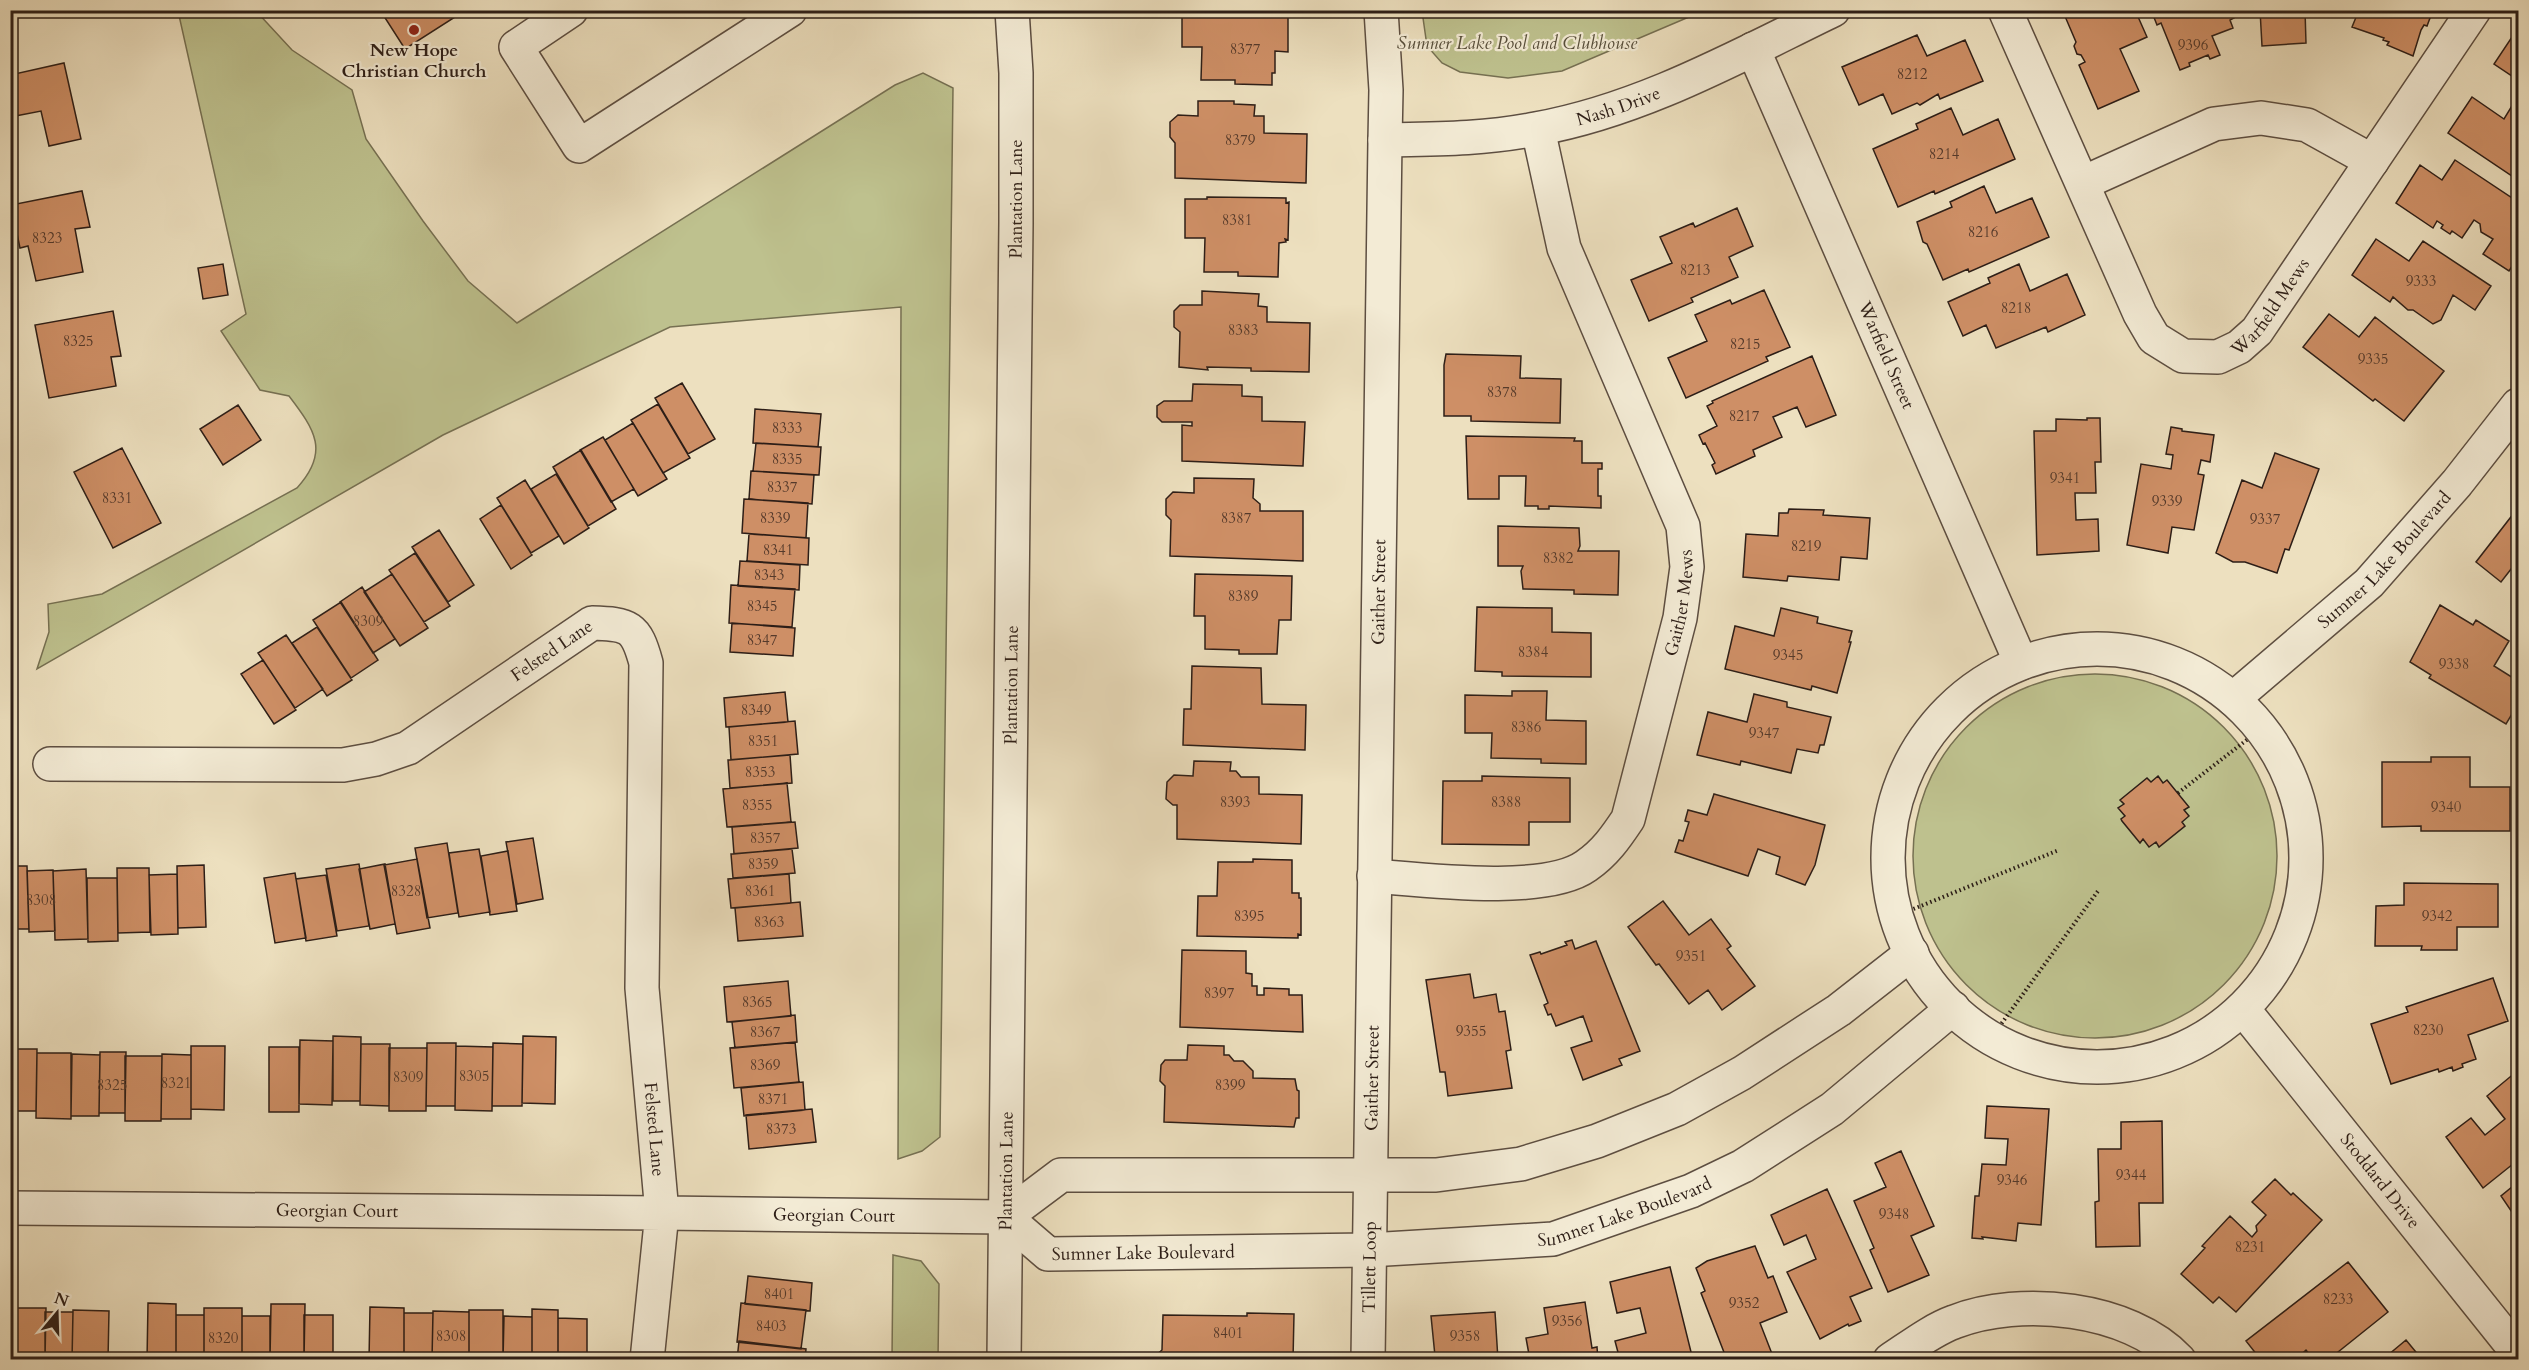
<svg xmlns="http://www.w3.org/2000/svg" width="2529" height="1370" viewBox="0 0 2529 1370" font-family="Cardo,serif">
	<rect width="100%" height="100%" fill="#ede0bf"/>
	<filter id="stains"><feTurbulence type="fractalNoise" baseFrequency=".00333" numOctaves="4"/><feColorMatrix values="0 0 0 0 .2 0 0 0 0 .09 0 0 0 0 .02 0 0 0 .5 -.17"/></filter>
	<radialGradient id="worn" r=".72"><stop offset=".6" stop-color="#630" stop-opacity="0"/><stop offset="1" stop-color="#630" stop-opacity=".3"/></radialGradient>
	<path fill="#bec18e" stroke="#767052" stroke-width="1.5" d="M178,11H256L292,50L352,90L366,139L423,221L468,281L517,323L895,85L923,73L953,88L940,1137L922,1151L898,1159L901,307L670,327L443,435L37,669L49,632L48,604L102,594L297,488C330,452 315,430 289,396L260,390L221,331L246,314Z
		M1422,11V10L1703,11L1562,71L1508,78L1460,72L1442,63L1427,46Z
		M1913 856a182 182 0 1 1 364 0a182 182 0 1 1-364 0Z
		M893,1255L921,1261L939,1284L938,1359H892Z"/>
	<path fill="#ce8f66" stroke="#2d1e17" stroke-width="1.5" d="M380,10H466L405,49Z
		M1182,10H1288V52L1275,51V73H1272V85L1235,84V80H1201L1202,47H1182Z
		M2073,10H2135L2147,37L2120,49L2139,91L2098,109L2079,65L2085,62L2081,55L2077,54L2074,46L2076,42L2064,14Z
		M2155,10H2230L2234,18L2230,20L2233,28L2212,36L2220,55L2210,59L2208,55L2189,63L2190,66L2180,70L2161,23L2157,25L2153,15L2156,14Z
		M2260,10H2305L2306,43L2262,46Z
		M2359,10H2433L2427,26L2424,25L2421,30L2413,56L2387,45L2389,42L2383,40L2384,38L2352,27Z
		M2518,28V80L2494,64Z
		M1917,35L1927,56L1965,40L1983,81L1940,99L1938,94L1920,105L1917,103L1892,114L1883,94L1859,105L1842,67Z
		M64,63L81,139L49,146L41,111L10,117V75Z
		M2518,96V180L2448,133L2472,97L2504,119Z
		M1198,101H1234V104L1255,105L1254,116H1264V133L1307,134L1306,183L1175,178V143L1170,137V122L1178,115L1198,116Z
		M1951,108L1963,135L1998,119L2015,159L1935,194L1934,191L1898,207L1873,149L1918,129L1916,124Z
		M2455,160L2518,202V257L2509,271L2483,254L2493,239L2481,232L2480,224L2474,220L2462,238L2452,231L2450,234L2441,228L2443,225L2437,221L2433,228L2396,203L2420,165L2442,180Z
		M1984,186L1996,213L2032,198L2049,237L1969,272L1968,269L1943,280L1927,244L1923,242L1917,222L1952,207L1950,202Z
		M82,191L90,227L75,229L83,272L36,281L28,246L20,248L11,205Z
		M1207,197L1286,198V203L1289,202L1288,240L1285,239L1286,242L1279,243L1278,277L1238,276V272H1204L1205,238H1185V199H1207Z
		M1737,208L1753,246L1729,257L1738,277L1691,298L1693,302L1649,321L1631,280L1672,263L1660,237L1693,223L1695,227Z
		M2376,239L2409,261L2423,241L2491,286L2475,310L2453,295L2441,320L2433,324L2413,310H2408L2393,297L2390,302L2352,275Z
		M223,264L228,295L203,299L198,268Z
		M2019,264L2030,291L2067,274L2085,315L2048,332L2046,327L1996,348L1986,325L1963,336L1948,302L1990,283L1988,278Z
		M1764,290L1790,347L1766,357L1768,361L1686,398L1668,358L1707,341L1695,315L1730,300L1732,304Z
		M1202,291L1259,294L1258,306L1267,307V322L1310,323L1309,372L1251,371V368L1207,367L1208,370L1179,367L1180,332L1174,327V311L1180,305H1202Z
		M113,311L121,356L111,357L116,386L49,398L35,325Z
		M2329,314L2359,337L2375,317L2444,371L2404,421L2375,399L2373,401L2303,347Z
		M1446,354L1521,356L1520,378L1561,379L1560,423L1471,421V416H1444V365Z
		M1812,356L1836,415L1806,427L1797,407L1773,417L1782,437L1753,450L1755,456L1716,474L1712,465L1715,463L1705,443L1703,444L1699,435L1717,426L1707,406L1713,403L1712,401Z
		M682,383L715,439L688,454L655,398Z
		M1193,384L1242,385V396L1262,397V421L1305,422L1303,466L1182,461V425L1192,426V422H1162L1157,417V406L1164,401H1192Z
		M658,404L690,458L663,473L631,420Z
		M238,405L261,440L223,465L200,429Z
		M755,409L821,414L818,447L753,443Z
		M2087,418H2100L2101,462H2095L2096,493H2075L2076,520L2098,519L2099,551L2037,555L2034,431H2056V419L2087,420Z
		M633,423L667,479L638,496L605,440Z
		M2171,427L2182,429V431L2214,435L2210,462L2201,460L2198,474L2204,475L2194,530L2172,527L2168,553L2127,545L2141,464L2171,469L2173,455L2166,454Z
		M1466,436L1575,438L1574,441H1582V463H1602V469H1598V496H1601V508L1549,506V509H1538V506H1525L1526,476H1499V499H1468Z
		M603,437L634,489L611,502L580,450Z
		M756,443L821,447L819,475L753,471Z
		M122,448L161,523L113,548L74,472Z
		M581,450L616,509L588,526L553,467Z
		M2275,453L2319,469L2289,550L2285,549L2277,573L2245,562H2233L2216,553L2242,480L2262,488Z
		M751,471L814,475L812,504L749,499Z
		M556,474L589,528L564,544L531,489Z
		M1194,478L1254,479L1253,498L1260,504V511H1303V561L1170,556L1171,520L1166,515V499L1173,492L1194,493Z
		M525,480L559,536L531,553L497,498Z
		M744,499L808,503L806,538L742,533Z
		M501,505L532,555L511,569L480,519Z
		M1789,509L1824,510L1823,515L1870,518L1867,559L1841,557L1839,580L1788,576L1787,581L1743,577L1746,534L1778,536L1779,513H1788Z
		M2514,513L2518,517V567L2515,564L2501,582L2476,562Z
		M1498,526L1579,528L1580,546L1578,551H1619L1618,595L1574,594V590L1523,589L1521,571L1523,566H1498Z
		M439,530L474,585L448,602L412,547Z
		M749,534L809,538L808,565L747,561Z
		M415,553L450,606L424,622L389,570Z
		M740,561L800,565L799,590L738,586Z
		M392,574L428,628L400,646L364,592Z
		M1195,574L1292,576L1291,620H1279L1277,654H1239V650L1205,649V616H1194Z
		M731,585L795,589L792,627L729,623Z
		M362,587L395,639L373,653L340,602Z
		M341,602L378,660L351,678L313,620Z
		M2440,605L2473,625L2476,620L2509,641L2494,666L2518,681V704L2506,724L2429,678L2431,675L2410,662Z
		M1477,607L1552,608V632L1591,633V677L1502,676V672L1475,671Z
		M1781,608L1818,617L1817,623L1852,631L1849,642H1851L1837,693L1812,686L1811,690L1725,669L1735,626L1774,636Z
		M732,623L795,628L793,656L730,652Z
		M317,627L352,680L327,696L292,643Z
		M286,635L323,689L295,708L258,653Z
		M263,660L296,710L274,724L241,674Z
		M1192,666L1261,668L1262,704L1306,705L1305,750L1183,745L1184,709H1191Z
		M1512,691H1547L1546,720L1586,721V764L1541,763V759L1491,758L1492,733H1465V695L1512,696Z
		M785,692L788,722L726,727L724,698Z
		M1754,694L1787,702V707L1831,717L1824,745H1820L1818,753L1797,749L1791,773L1741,761L1740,765L1697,755L1708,712L1747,722Z
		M795,721L798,754L731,760L729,727Z
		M790,755L792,783L730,788L728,760Z
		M2431,757H2470V787H2510V831H2421V826L2382,827V762H2431Z
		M1194,761L1231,762L1230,771H1236L1241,777H1259V794L1302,795L1301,844L1177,839V805H1173L1166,799L1167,782L1174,775L1193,776Z
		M1482,776L1570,778V822H1529V845L1442,844L1443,781H1482Z
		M2158,776L2163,783L2167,780L2189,807L2184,810L2189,816L2182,822L2185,826L2159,847L2156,842L2149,847L2143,839L2140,843L2122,821L2121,819L2125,816L2118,808L2124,804L2120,800L2147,778L2151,782Z
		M787,783L791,822L727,827L723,789Z
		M1714,794L1825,825L1815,865L1805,885L1776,874L1780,857L1758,849L1748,876L1675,852L1679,840L1683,841L1689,822L1685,821L1688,810L1707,815Z
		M795,822L798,848L734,854L732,827Z
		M533,838L543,899L517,904L506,842Z
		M447,843L458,913L427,918L415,848Z
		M479,849L490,912L459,917L449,853Z
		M792,849L795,873L733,878L731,854Z
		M508,851L517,911L490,915L481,856Z
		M417,859L430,928L397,934L384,865Z
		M1253,859L1292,860V893H1299V898H1301V935L1298,934V938L1197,936L1198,896H1217L1218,862H1253Z
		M359,864L369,926L337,931L326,869Z
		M385,864L395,924L370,929L359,869Z
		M204,865L206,927L178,928L177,866Z
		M10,866H27L29,929H10Z
		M117,868H149L150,932L118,933Z
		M86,869L88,939L55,940L53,871Z
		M53,870L55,931L29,932L27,871Z
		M295,873L306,938L275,943L264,878Z
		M177,874L178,934L151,935L149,875Z
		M789,874L791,903L731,908L728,879Z
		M326,875L337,936L306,941L296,879Z
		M87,878H117L118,941L88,942Z
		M2404,883L2498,884V927H2457V950H2421L2422,946H2375L2376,906L2404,905Z
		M1663,901L1689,935L1711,919L1731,946L1727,949L1755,986L1722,1010L1708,990L1689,1004L1659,964L1656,965L1628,927Z
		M800,902L803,936L738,941L735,908Z
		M1572,940L1575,949L1596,941L1640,1051L1619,1059L1622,1065L1583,1080L1571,1048L1592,1041L1583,1016L1556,1026L1551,1014L1548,1015L1544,1005L1548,1003L1530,955L1540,952L1541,954L1567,945L1565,942Z
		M1182,950L1246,951V973L1252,974V986H1257V995H1264V988L1289,989V995H1302L1303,1032L1180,1027Z
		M1470,974L1474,998L1496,994L1499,1012L1505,1011L1511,1050L1506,1051L1512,1088L1448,1096L1445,1072H1440L1426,980Z
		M2493,978L2508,1021L2468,1035L2476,1059L2462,1064L2463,1067L2453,1071L2452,1067L2439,1072L2438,1069L2391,1084L2371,1024L2408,1012L2406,1007Z
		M788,981L791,1016L727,1022L724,987Z
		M795,1015L797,1042L735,1048L732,1022Z
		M333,1036L361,1037L360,1101H333Z
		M523,1036L556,1037L555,1104L522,1103Z
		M300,1040L333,1041L332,1105L299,1104Z
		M795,1042L799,1082L734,1088L730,1048Z
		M427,1043H456L455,1106H426Z
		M493,1043L523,1044L522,1106H492Z
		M361,1044H390L389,1106L360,1105Z
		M1188,1045L1224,1046V1055H1229L1234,1061H1243L1253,1071V1078L1295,1079L1297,1090L1299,1091V1118H1296L1294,1127L1164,1122L1165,1086L1160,1081L1161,1065L1165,1060H1187Z
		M191,1046H225L224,1110L191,1109Z
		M456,1046L493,1047L492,1111L455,1110Z
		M269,1047H299V1112H269Z
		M389,1048H427L426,1111H389Z
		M10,1049H37L36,1111H10Z
		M100,1052H126L125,1113H99Z
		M37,1053H71V1119L36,1118Z
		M72,1054L100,1055L99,1116H71Z
		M162,1054L191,1055V1119H161Z
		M125,1056H162L161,1121H125Z
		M2516,1072L2518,1075V1160L2483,1188L2446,1137L2471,1118L2485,1135L2505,1119L2487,1096Z
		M803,1082L805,1110L744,1116L741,1088Z
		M1987,1106L2049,1109L2041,1225L2018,1223L2016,1241L1982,1237L1983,1239L1972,1238L1975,1196H1979L1982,1164L2006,1165L2008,1139L1985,1138Z
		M812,1109L816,1142L749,1149L746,1115Z
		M2162,1121L2163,1203H2139L2140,1246L2096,1247L2095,1202L2099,1201L2098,1149H2121V1122Z
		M1901,1151L1934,1226L1911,1236L1929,1275L1888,1292L1870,1250L1874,1248L1854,1201L1886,1187L1875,1163Z
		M2275,1179L2291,1195L2293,1193L2322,1220L2236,1312L2219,1297L2213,1303L2181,1274L2205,1248L2202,1246L2230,1216L2252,1237L2257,1231L2256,1226L2266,1215L2252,1202Z
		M2518,1182V1221L2501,1196Z
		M1827,1189L1872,1288L1850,1297L1861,1321L1849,1326L1848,1324L1820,1339L1787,1272L1816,1259L1806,1235L1784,1245L1771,1215Z
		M1755,1246L1768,1278L1773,1276L1787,1312L1760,1323L1774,1359L1727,1360L1701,1293L1705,1291L1696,1268L1707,1261Z
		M2348,1262L2388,1312L2328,1360H2314L2306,1350L2295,1360H2261L2246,1341Z
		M1670,1267L1693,1360H1620L1615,1341L1646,1333L1640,1308L1617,1313L1610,1282Z
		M748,1276L812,1283L810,1311L745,1304Z
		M1585,1302L1592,1348L1597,1347L1598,1360H1530L1526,1338L1548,1334L1544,1308Z
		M10,1303L16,1304L15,1360H10Z
		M148,1303L176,1304V1360H147Z
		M741,1303L806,1310L801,1349L737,1342Z
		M271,1304H305L304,1360H270Z
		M370,1307L404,1308V1360H369Z
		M16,1308H46L45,1360H15Z
		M204,1308H242V1360H204Z
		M532,1309L558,1310V1360H532Z
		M73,1310L109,1311L108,1360H72Z
		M469,1310H503V1360H469Z
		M433,1311L469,1312V1360H432Z
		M45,1312H73L72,1360H45Z
		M1495,1312L1498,1360H1431V1356H1435L1431,1316Z
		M404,1313H433L432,1360H404Z
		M1247,1313L1294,1314L1293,1360H1156V1355L1162,1350L1163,1315L1247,1316Z
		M176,1315H204V1360H176Z
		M304,1315H333V1360H304Z
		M242,1316H270V1360H242Z
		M504,1316L532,1317V1360H503Z
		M558,1318L587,1319V1360H558Z
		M2406,1340L2420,1357L2421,1356L2424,1360H2382Z
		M739,1341L806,1349L805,1360H737Z"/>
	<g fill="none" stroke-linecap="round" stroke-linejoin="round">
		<defs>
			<g id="minor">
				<path d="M571,10L516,47L579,146L790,10"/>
				<path id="s1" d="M2005,10L2140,314L2154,338L2183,356L2218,357L2239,347L2257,331L2474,10"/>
				<path id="s2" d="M1753,49L2021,663"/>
				<path id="s3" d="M1385,140C1436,139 1486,139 1536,129C1642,110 1738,56 1833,10"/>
				<path d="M2083,183L2214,124L2261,118L2307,125L2372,161"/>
				<circle cx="2097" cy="858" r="209"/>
				<path id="s4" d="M2233,699L2369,583L2457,483L2518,405"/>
				<path id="s5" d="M50,764L343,765L376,759L408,748L592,623C629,624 636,626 646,663L642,988L662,1213L1005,1217"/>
				<path id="s6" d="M1374,876C1425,880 1545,895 1586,866C1605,853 1616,837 1628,819L1680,618L1687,567L1683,526L1564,248L1538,129"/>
				<path id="s7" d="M2243,1009L2518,1353"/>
				<path id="s8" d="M10,1208L662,1213L647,1360"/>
				<path id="s9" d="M1005,1217L1048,1254L1369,1250L1553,1239L1691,1191L1743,1166L1832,1109L1953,1008"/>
				<path d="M1005,1217L1061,1175H1436L1521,1164L1597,1141L1677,1109L1742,1073L1839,1010L1912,953"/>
				<path id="s10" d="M1004,1360L1016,223V73L1012,10"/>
				<path id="s11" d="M1368,1360L1385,140L1386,90L1381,10"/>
				<path d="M1890,1360C1910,1347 1932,1330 1954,1322C2020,1296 2129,1307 2179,1360"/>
			</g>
		</defs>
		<use href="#minor" stroke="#5d4e41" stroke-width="36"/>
		<path stroke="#2d1e17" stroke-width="4" stroke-dasharray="1.5 3" stroke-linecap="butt" d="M2178,793L2261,729
			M1901,914L2059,850
			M1991,1038L2098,891"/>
		<use href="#minor" stroke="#f3ebd5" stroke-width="33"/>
	</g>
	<circle fill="#8f2418" stroke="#f3ebd5" stroke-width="2" cx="414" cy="30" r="6"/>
	<g text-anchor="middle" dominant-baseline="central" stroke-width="4.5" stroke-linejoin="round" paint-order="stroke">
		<g font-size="15" fill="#553a2b">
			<text x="2193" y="45">9396</text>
			<text x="1245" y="49">8377</text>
			<text x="1912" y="74">8212</text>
			<text x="1240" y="140">8379</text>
			<text x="1944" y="154">8214</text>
			<text x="1237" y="220">8381</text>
			<text x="1983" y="232">8216</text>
			<text x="47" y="238">8323</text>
			<text x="1695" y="270">8213</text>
			<text x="2421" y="281">9333</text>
			<text x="2016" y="308">8218</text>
			<text x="1243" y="330">8383</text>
			<text x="78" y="341">8325</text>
			<text x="1745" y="344">8215</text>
			<text x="2373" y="359">9335</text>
			<text x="1502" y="392">8378</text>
			<text x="1744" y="416">8217</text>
			<text x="787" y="428">8333</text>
			<text x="787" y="459">8335</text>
			<text x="2065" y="478">9341</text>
			<text x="782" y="487">8337</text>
			<text x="117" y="498">8331</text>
			<text x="2167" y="501">9339</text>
			<text x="775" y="518">8339</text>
			<text x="1236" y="518">8387</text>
			<text x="2265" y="519">9337</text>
			<text x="1806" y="546">8219</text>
			<text x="778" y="550">8341</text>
			<text x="1558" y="558">8382</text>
			<text x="769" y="575">8343</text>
			<text x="1243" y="596">8389</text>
			<text x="762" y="606">8345</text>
			<text x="368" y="621">8309</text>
			<text x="762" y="640">8347</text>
			<text x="1533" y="652">8384</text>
			<text x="1788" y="655">9345</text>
			<text x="2454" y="664">9338</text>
			<text x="756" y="710">8349</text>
			<text x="1526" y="727">8386</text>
			<text x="1764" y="733">9347</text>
			<text x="763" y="741">8351</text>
			<text x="760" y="772">8353</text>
			<text x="1235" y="802">8393</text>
			<text x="1506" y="802">8388</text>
			<text x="757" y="805">8355</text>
			<text x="2446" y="807">9340</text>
			<text x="765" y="838">8357</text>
			<text x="763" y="864">8359</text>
			<text x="406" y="891">8328</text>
			<text x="760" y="891">8361</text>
			<text x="41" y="900">8308</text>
			<text x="1249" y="916">8395</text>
			<text x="2437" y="916">9342</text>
			<text x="769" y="922">8363</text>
			<text x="1691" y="956">9351</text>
			<text x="1219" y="993">8397</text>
			<text x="757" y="1002">8365</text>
			<text x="2428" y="1030">8230</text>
			<text x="1471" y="1031">9355</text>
			<text x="765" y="1032">8367</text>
			<text x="765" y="1065">8369</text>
			<text x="474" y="1076">8305</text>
			<text x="408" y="1077">8309</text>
			<text x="176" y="1083">8321</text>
			<text x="112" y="1085">8325</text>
			<text x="1230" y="1085">8399</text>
			<text x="773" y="1099">8371</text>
			<text x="781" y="1129">8373</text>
			<text x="2131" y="1175">9344</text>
			<text x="2012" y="1180">9346</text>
			<text x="1894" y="1214">9348</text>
			<text x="2250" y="1247">8231</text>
			<text x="779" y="1294">8401</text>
			<text x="2338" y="1299">8233</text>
			<text x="1744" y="1303">9352</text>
			<text x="1567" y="1321">9356</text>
			<text x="771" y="1326">8403</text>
			<text x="1228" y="1333">8401</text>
			<text x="451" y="1336">8308</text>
			<text x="1465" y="1336">9358</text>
			<text x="223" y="1338">8320</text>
		</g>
		<g font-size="18" font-style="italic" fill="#584f3b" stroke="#f3ebd5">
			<text x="1517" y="43">Sumner Lake Pool and Clubhouse</text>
		</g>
		<g font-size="18" font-weight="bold" fill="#2d1e17" stroke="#f3ebd5">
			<text x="414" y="50">New Hope<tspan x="414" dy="21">Christian Church</tspan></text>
		</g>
		<g font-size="18" fill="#2d1e17" stroke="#f3ebd5">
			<text stroke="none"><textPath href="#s3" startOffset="237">Nash Drive</textPath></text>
			<text stroke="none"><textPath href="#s10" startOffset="1161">Plantation Lane</textPath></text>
			<text stroke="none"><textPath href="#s1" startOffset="504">Warfield Mews</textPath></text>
			<text stroke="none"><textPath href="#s2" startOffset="334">Warfield Street</textPath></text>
			<text stroke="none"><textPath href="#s4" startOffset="206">Sumner Lake Boulevard</textPath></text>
			<text stroke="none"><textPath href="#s11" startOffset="768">Gaither Street</textPath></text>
			<text stroke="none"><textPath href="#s6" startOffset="501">Gaither Mews</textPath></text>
			<text stroke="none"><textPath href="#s5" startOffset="534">Felsted Lane</textPath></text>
			<text stroke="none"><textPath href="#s10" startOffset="675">Plantation Lane</textPath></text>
			<text stroke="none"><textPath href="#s11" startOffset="282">Gaither Street</textPath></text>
			<text stroke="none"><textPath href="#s5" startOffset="1126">Felsted Lane</textPath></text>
			<text stroke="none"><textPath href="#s10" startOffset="189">Plantation Lane</textPath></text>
			<text stroke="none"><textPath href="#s7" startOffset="220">Stoddard Drive</textPath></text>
			<text stroke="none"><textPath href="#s9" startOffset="638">Sumner Lake Boulevard</textPath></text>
			<text stroke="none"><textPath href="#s8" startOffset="327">Georgian Court</textPath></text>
			<text stroke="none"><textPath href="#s5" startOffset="1382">Georgian Court</textPath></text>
			<text stroke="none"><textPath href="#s9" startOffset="152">Sumner Lake Boulevard</textPath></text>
			<text stroke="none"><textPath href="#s11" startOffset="93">Tillett Loop</textPath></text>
		</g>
	</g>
	<rect width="2529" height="1370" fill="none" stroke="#ede0bf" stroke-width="36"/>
	<rect x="12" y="12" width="2505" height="1346" fill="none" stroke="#2d1e17" stroke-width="3"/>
	<rect x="18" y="18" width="2493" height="1334" fill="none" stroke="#2d1e17" stroke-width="1.5"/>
	<g transform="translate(57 1313) rotate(19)" stroke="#f3ebd5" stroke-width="4.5" paint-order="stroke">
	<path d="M0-4.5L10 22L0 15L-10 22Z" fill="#2d1e17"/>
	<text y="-9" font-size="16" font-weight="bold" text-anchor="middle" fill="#2d1e17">N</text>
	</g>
	<rect width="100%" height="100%" filter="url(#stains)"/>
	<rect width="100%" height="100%" fill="url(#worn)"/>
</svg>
